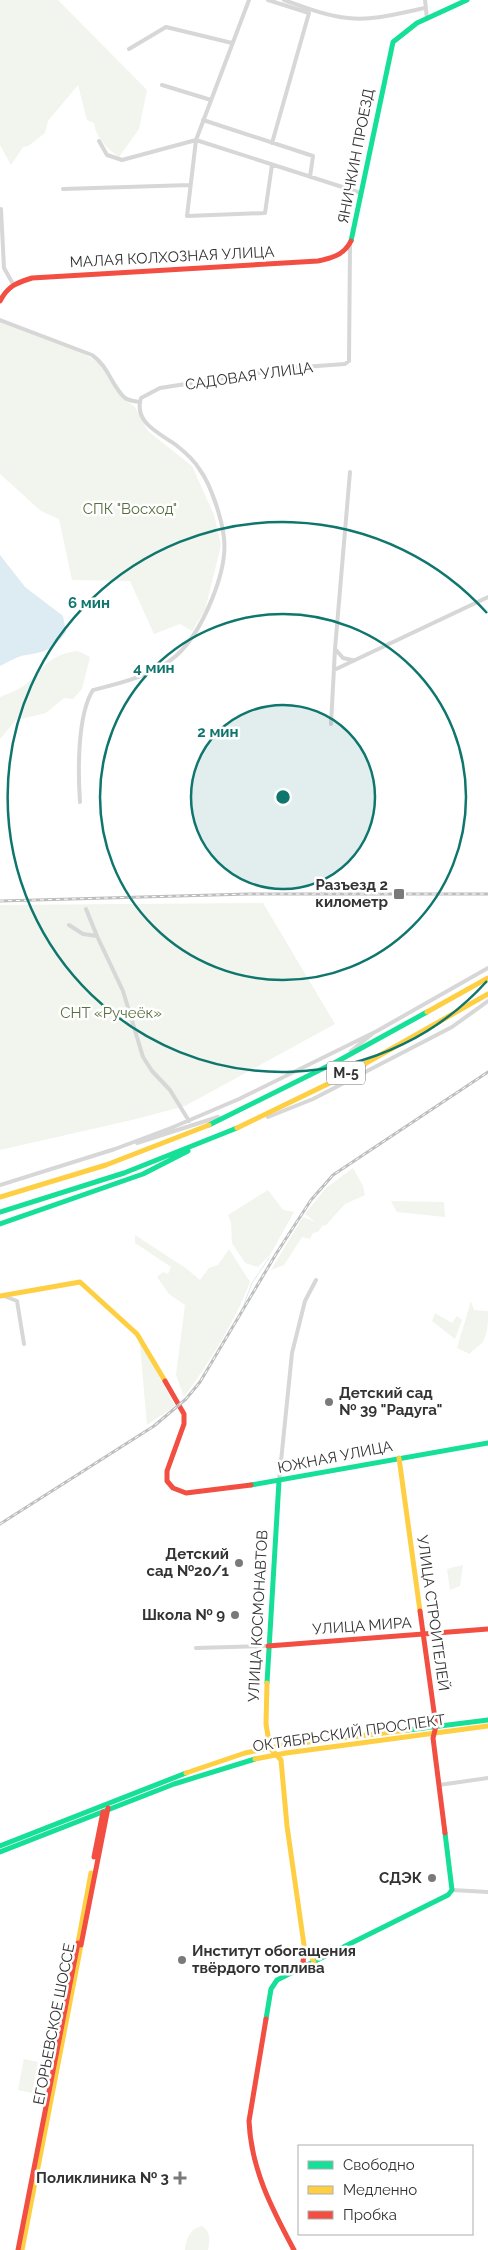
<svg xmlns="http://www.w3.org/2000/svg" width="488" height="2250" viewBox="0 0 488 2250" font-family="Raleway,sans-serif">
	<rect width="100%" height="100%" fill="#fff"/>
	<path fill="#f1f5ed" d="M0,0H58L147,90L139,129L119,157C107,149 96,138 94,123L87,120L78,85L48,121L45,133L28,146L23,147L11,165L0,145Z
		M0,321L84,354L99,363L123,398L135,407L148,431L192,466L214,515L221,545L205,610L192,631L180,624L154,634L130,581L72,580L59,519L41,511L0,474Z
		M78,651L90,657L82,689L73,699L64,698L46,713L16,720L0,739V697C8,694 18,690 25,685C46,667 47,655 78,651Z
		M263,903L335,1024L185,1106L136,1119L0,1150V905Z
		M353,1168L363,1186L365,1195L345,1204L325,1226L323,1225L318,1232L313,1233L310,1239L302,1237L284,1265L271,1270L303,1217L315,1222L305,1214L326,1188Z
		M268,1190L283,1210L294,1212L270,1255L258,1267L245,1263L232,1243L231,1222L228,1215Z
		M391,1201L444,1202L445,1217L397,1212Z
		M135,1235L187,1269L200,1280L209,1268L218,1265L229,1249L250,1282C234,1324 210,1361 184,1397L176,1375L185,1305L169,1294L157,1277L163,1272L168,1274L171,1267L135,1243Z
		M471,1301L474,1310L488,1311C488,1321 488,1335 482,1343C477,1347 473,1349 470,1354L457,1348Z
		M435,1313L452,1323L457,1316L462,1320L455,1339L432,1321Z
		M140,1345H142L175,1406L147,1425Z
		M463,1565L460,1586L450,1590L447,1569Z
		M24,2059L38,2062L32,2093L18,2090Z
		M202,2226C211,2232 210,2240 208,2250H185C187,2238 189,2229 202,2226Z"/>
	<path fill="#ddebf3" d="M0,555L25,587L63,616L66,632C54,649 46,652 26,655C18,656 8,662 0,666Z"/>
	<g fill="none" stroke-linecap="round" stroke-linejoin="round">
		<path stroke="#ddebf3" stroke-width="1" d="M244,1304L252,1283L269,1258"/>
		<path stroke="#d7d7d7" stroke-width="4" d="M249,0L196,140L187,216L265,213L272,165
			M268,0L309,13L272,143
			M284,0C304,7 326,16 348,18C374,21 400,13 425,8
			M425,0L427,19
			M129,49L166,27L232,43
			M162,85L211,100
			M203,120L313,156L310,177
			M99,141L107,155L122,160L196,140L361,193
			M63,189L190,185
			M1,209L4,268L13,284
			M0,320L92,355C108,366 111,384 124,397C128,401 135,401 140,402
			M336,650L343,658L352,660
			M334,670L488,597
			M331,724L335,649L350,472
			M80,802C78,773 77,715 93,690C121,683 155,675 177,655C202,632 228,572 224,538C222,519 211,485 200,470C194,460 185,452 176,445C161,434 133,423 141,398L160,388L289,368L345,364L349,361L350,245
			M86,909L97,936
			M69,925L83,934L97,936L123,991L143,1057L152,1071L170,1090L189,1121
			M351,1051L371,1035
			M268,1117L313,1099L452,1027L488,1001
			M137,1143L218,1117
			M0,1185L115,1149L171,1128L239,1099L377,1031L488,968
			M4,1296L17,1301L24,1344
			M279,1481L292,1353L305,1301L316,1280
			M196,1648L268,1646
			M439,1785L488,1778
			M452,1890L488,1892"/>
		<path stroke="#16e098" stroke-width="5" d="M351,241L393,42L417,23L467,0
			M209,1125L338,1061L427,1012
			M0,1212L124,1173L237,1128
			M0,1224L143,1174L188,1151
			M251,1485L488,1443
			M267,1683L279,1481
			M408,1730L488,1720
			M0,1846L186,1773
			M0,1852L174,1784L255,1759
			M266,2019L271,1989L277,1980L448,1895L452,1890L445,1833"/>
		<path stroke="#ffcf43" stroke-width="5" d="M427,1012L488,978
			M237,1128L338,1079L488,994
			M0,1197L106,1165L209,1125
			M0,1296L80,1282L137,1334L165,1381
			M399,1458L420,1611
			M267,1683L266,1724L270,1748L281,1760L287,1826L305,1952
			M255,1759L286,1753L488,1726
			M186,1773L245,1753L285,1745L408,1730
			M78,1943L91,1873
			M305,1952L311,1956L314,1962
			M22,2250L81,1945"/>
		<path stroke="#f24e42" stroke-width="5" d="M0,301C8,286 16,283 32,278L318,261C332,258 344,255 351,241
			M165,1381L184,1414V1424L167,1471V1481L173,1488L186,1493L251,1485
			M420,1611L436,1726L433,1738L445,1833
			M268,1646L488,1629
			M94,1857L103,1812
			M81,1945L108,1808
			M305,1952L303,1961L305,1966
			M266,2019L249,2121C251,2169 272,2209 294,2250
			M18,2250L78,1943"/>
		<defs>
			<path id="rail" d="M0,901L249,894H488
				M0,1524L154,1426L186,1399L200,1382L276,1254L311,1200L333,1175L488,1072"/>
		</defs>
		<use href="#rail" stroke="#bebebe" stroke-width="3"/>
		<use href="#rail" stroke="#fff" stroke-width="1" stroke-dasharray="4" stroke-linecap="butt"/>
	</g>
	<circle cx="283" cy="797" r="92" fill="#0f766e" fill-opacity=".12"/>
	<g fill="none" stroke="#0f766e" stroke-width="2.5">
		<circle cx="283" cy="797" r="92"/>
		<circle cx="283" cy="797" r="183"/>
		<path d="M487 981A275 275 0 1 1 487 613"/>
	</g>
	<g fill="#7a7a7a" stroke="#fff" stroke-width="2">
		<rect x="393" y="888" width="12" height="12" rx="2.5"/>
		<circle cx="329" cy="1402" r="5"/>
		<circle cx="239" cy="1563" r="5"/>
		<circle cx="235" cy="1615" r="5"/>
		<circle cx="432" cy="1878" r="5"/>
		<circle cx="182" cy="1960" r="5"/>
		<path d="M177.5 2170.5h5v5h5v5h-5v5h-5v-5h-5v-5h5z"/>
	</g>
	<g text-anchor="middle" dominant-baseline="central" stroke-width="5" stroke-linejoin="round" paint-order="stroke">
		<rect fill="#fff" stroke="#707070" stroke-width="1" x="327" y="1061.5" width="38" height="23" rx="4"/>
		<g font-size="14" font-weight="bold" fill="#333">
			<text x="346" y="1073">М-5</text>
		</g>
		<g font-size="15" fill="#333" stroke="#fff">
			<text transform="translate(356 156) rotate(-79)">ЯНИЧКИН ПРОЕЗД</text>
			<text transform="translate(172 257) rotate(-3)">МАЛАЯ КОЛХОЗНАЯ УЛИЦА</text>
			<text transform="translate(249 376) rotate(-8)">САДОВАЯ УЛИЦА</text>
			<text transform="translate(335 1457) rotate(-11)">ЮЖНАЯ УЛИЦА</text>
			<text transform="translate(433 1613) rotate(82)">УЛИЦА СТРОИТЕЛЕЙ</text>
			<text transform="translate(258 1616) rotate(-87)">УЛИЦА КОСМОНАВТОВ</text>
			<text transform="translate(362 1626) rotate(-4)">УЛИЦА МИРА</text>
			<text transform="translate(349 1733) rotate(-8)">ОКТЯБРЬСКИЙ ПРОСПЕКТ</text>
			<text transform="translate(54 2024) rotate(-79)">ЕГОРЬЕВСКОЕ ШОССЕ</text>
		</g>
		<g font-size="15" fill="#56703f" stroke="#fff">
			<text x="130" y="509">СПК "Восход"</text>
			<text x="111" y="1013">СНТ «Ручеёк»</text>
		</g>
		<g font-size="15" font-weight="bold" fill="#333" stroke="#fff" text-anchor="end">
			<text x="388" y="885">Разъезд 2<tspan x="388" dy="17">километр</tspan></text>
			<text x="339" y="1393" text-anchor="start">Детский сад<tspan x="339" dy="17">№ 39 "Радуга"</tspan></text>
			<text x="229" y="1554">Детский<tspan x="229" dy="17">сад №20/1</tspan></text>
			<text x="225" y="1615">Школа № 9</text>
			<text x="422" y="1878">СДЭК</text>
			<text x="192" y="1951" text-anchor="start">Институт обогащения<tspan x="192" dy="17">твёрдого топлива</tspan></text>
			<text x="169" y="2178">Поликлиника № 3</text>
		</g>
	</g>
	<circle cx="283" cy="797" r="8" fill="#0f766e" stroke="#fff" stroke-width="2.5"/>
	<g font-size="15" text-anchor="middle" font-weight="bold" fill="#0f766e" stroke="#fff" stroke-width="5" stroke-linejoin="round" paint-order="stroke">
		<text x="89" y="608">6 мин</text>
		<text x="154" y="673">4 мин</text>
		<text x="218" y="737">2 мин</text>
	</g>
	<rect x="298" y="2145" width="175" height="90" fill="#ffffff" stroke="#adadad"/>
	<rect x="308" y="2161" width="25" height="8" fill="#16e098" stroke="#adadad"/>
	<text x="343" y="2170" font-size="15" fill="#333333">Свободно</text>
	<rect x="308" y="2186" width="25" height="8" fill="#ffcf43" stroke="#adadad"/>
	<text x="343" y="2195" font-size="15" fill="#333333">Медленно</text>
	<rect x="308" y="2211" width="25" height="8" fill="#f24e42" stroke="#adadad"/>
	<text x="343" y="2220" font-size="15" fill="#333333">Пробка</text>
</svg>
